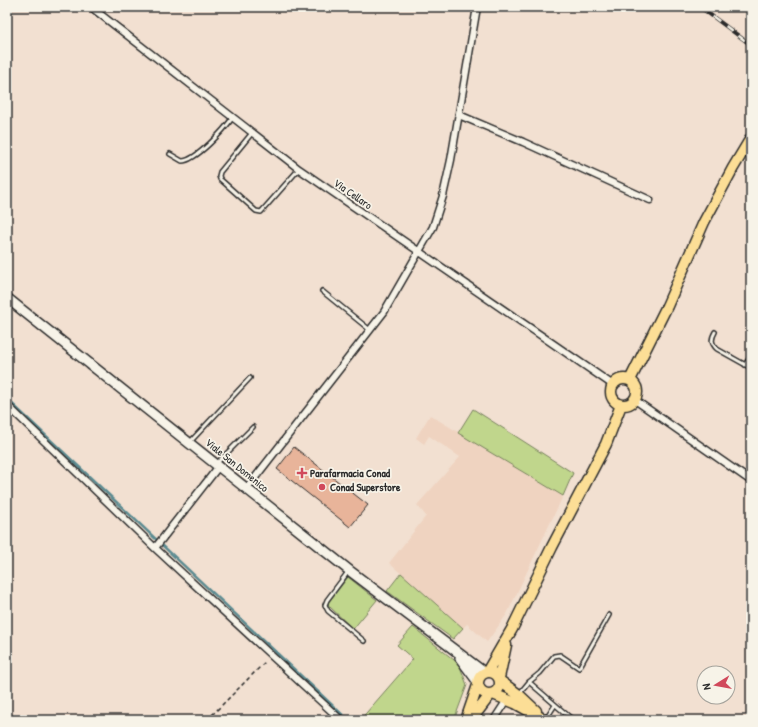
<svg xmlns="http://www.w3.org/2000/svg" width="758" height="727" font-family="'Patrick Hand',sans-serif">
<rect width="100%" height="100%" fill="#f2e0d1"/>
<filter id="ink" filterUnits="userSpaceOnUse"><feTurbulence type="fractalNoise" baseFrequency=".025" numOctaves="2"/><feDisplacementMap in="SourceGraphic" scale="8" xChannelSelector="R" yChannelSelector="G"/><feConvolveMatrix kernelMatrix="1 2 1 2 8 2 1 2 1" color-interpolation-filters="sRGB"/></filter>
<g filter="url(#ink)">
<path fill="#efd3c0" d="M430,415L563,496L507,614L487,642L467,624L463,628L389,563L426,516L417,505L460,457L429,436L424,444L416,438Z"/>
<path fill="#c0d68c" stroke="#76805c" d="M473,409L573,473L563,496L458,433Z
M401,573L463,628L453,639L387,591Z
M348,577L377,600L353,629L329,606L328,603Z
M413,627L459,664L467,685L454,720H360L413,659L397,645Z"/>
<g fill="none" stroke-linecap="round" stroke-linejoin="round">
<path stroke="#5a8a90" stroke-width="2.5" d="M7,399L348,720"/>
</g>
<path fill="#e8b49a" stroke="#2b2b2b" d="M294,447L368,505L350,527L277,469Z"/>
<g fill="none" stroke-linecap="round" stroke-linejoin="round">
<g stroke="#2b2b2b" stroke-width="6">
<path id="lane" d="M252,133L220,172L219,176L220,179L256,211L261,212L299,169
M170,154L182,161C196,161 225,129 233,117
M322,291L370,330
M715,332C711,339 711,343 717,349L751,368
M745,365L751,356
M191,441L250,378
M217,463L253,427
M348,572L327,600L325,605L328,611L364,641
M529,682L573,720
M520,693L529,682L540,673L554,656L560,655L579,668L609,615
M546,719L555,705"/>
</g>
<g stroke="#2b2b2b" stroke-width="9">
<path id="street" d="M91,7L299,169L613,385
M459,115L523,142L650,200
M635,400L751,481
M7,405L155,548L341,720
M247,488L384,312L433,227L443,196L451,160L477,7
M155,548L219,466
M494,720L507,700"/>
</g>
<g stroke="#2b2b2b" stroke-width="12">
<path id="secondary" d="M7,298L350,571L485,673
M460,658L478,682"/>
</g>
<g stroke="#2b2b2b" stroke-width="13">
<path id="primary" d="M611 392a13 13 0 1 1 26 0a13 13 0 1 1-26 0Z
M630,380L667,306L704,222L733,168L751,138
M478 683a11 11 0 1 1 22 0a11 11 0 1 1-22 0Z
M487,672L512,629L552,547L606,444L621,405
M499,678L506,645
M500,681L519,695L536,711
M493,694L515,703L545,720
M466,720L478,685
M471,720L490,695"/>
</g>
<path stroke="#2b2b2b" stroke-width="1.5" stroke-dasharray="4 3" stroke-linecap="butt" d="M207,720L266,661"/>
<use href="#lane" stroke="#f7f3e8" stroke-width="3"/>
<use href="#street" stroke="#f7f3e8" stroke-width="6"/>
<use href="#secondary" stroke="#f7f3e8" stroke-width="9"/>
<use href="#primary" stroke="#fcde96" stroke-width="10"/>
<g stroke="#2b2b2b" stroke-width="4">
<path id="rail" d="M700,7L751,45"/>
</g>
<use href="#rail" stroke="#f7f3e8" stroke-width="2.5" stroke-dasharray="8" stroke-linecap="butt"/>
</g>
</g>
<g fill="#d1495b" stroke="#f7f3e8" stroke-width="1.5">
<path d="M300 467h4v4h4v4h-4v4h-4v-4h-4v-4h4z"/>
<circle cx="322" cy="487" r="4"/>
</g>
<g text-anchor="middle" stroke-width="3.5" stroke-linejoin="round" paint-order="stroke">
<g font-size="11" fill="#2b2b2b" stroke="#f7f3e8">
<text transform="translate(353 194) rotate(35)" y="4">Via Cellaro</text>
<text transform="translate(237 465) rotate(39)" y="4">Viale San Domenico</text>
</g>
<g font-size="11" font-weight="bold" fill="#2b2b2b" stroke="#f7f3e8" text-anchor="start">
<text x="310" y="477">Parafarmacia Conad</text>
<text x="330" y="491">Conad Superstore</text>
</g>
</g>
<rect width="758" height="727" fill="none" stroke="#f7f3e8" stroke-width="24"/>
<rect x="12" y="12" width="734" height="703" fill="none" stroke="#2b2b2b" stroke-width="1.5" filter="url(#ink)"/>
<g transform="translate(716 685) rotate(259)"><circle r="19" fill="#f7f3e8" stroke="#a5a39c"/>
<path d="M0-3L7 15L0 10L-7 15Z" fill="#d1495b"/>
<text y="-6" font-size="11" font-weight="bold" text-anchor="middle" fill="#2b2b2b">N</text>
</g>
</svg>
